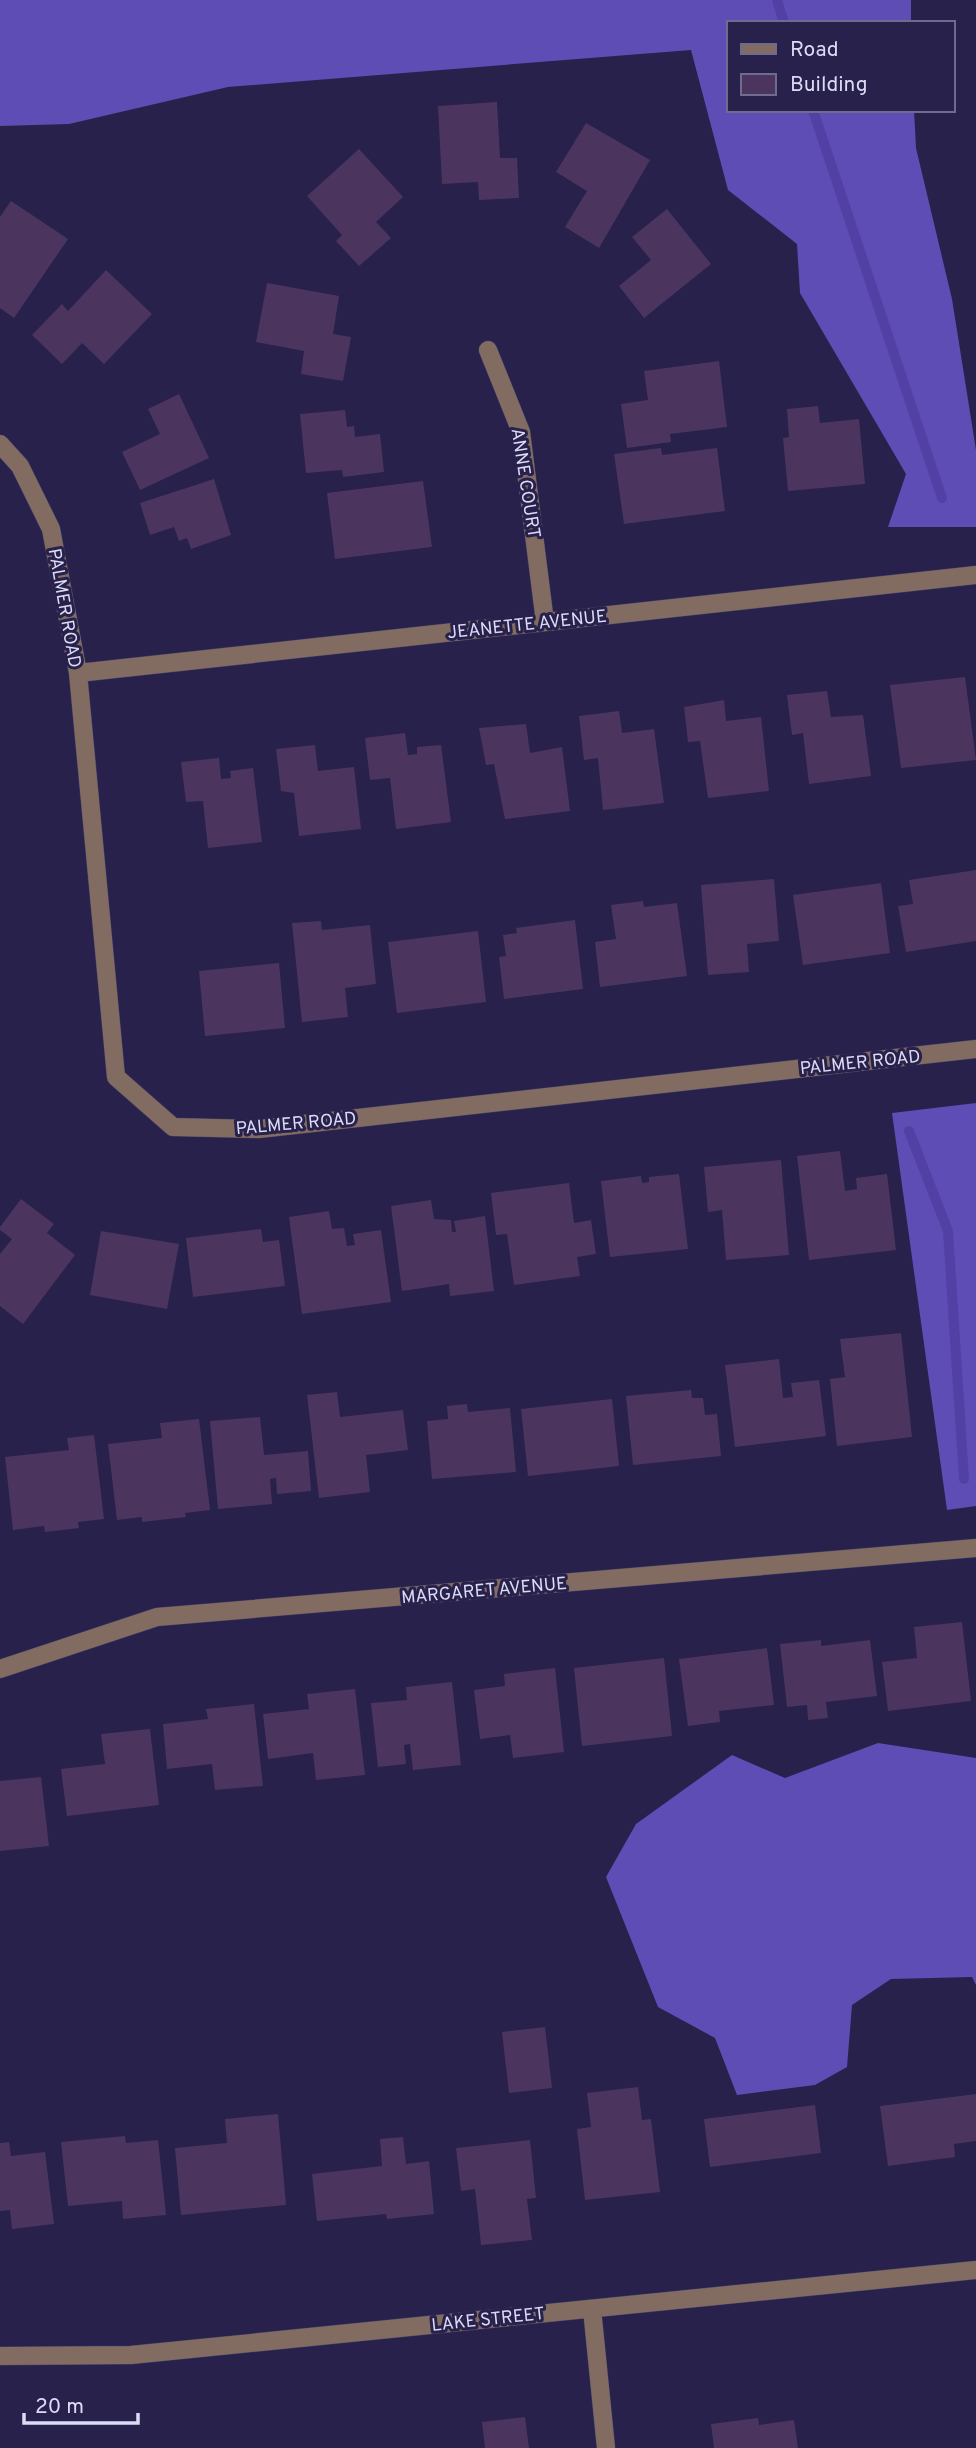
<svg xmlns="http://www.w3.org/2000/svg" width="976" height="2448" font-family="Overpass,sans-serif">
<rect width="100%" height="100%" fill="#27214b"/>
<path fill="#5e4db4" d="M0,0H911V23H729V110H914L916,148L952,299L976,450V527H888L906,474L800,293L797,244L728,190L691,50L228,87L69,124L0,126Z
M976,1103V1506L947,1510L892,1113Z
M878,1743L976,1758V1985L972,1977L891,1979L852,2005L847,2067L815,2085L737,2095L715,2038L658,2007L606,1877L636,1824L732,1755L785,1778Z"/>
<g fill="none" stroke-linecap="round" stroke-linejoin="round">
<path stroke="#5340a5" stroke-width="10" d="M777,0L784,23
M813,110L942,498
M909,1131L948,1231L964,1479"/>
</g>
<path fill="#4b355f" d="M497,102L500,158H517L519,198L479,200L478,182L442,184L438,106Z
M586,123L650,160L599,248L565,227L587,191L556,172Z
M359,149L403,197L376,222L391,238L359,266L336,241L342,235L307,196Z
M11,201L68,239L14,318L0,308V217Z
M667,209L711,264L644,318L619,286L651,260L632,237Z
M106,270L152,314L104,364L82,343L62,364L32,335L62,304L68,311Z
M267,283L339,296L333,334L351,337L343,381L301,374L304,351L256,342Z
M719,361L727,427L670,434L671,442L627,448L621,404L648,400L644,371Z
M179,394L209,458L140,490L122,452L160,434L148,409Z
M818,406L820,423L859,419L865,484L788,491L783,438L789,437L787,409Z
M345,410L347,427L354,426L355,437L380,434L384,472L343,477L342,470L306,473L300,414Z
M661,448L662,455L717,448L725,511L624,524L614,454Z
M214,479L231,535L191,549L187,538L179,541L174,527L150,535L140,503Z
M423,481L432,547L335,559L327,493Z
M965,677L976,760L901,768L890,685Z
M827,691L831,717L863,715L871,776L809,784L803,733L792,735L787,695Z
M724,700L726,721L761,717L769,791L708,798L700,741L688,742L684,707Z
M619,711L622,733L654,729L664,803L603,810L598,758L584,760L579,716Z
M526,724L530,753L562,747L570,811L505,819L494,764L486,765L479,728Z
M405,733L408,755L417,754V747L441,745L451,822L396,829L390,778L370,780L365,738Z
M315,745L318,771L354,767L361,829L299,836L294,793L281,791L276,749Z
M219,758L221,779L231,778L230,771L253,768L262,842L208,848L203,801L186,802L181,762Z
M976,870V941L906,952L898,906L913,904L909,880Z
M774,879L779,941L747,944L749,972L708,975L701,885Z
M881,883L890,953L803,965L793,895Z
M643,901L644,907L677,903L687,976L600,987L595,942L616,939L611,905Z
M575,920L583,989L504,999L499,957L506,956L503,935L517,933L516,928Z
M321,921L322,930L370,925L376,984L345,988L348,1017L302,1022L292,923Z
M478,931L486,1002L397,1013L388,942Z
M279,963L285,1028L205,1036L199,971Z
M840,1151L845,1191L857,1189L856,1178L887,1174L896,1250L809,1260L797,1156Z
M781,1160L789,1255L726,1260L722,1210L708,1212L704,1167Z
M679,1174L688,1249L610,1257L601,1181L641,1176L642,1183L649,1182V1177Z
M569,1183L574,1223L591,1220L596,1254L577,1257L580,1276L514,1285L507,1234L496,1235L491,1193Z
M21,1199L54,1224L47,1233L75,1255L23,1324L0,1306V1254L12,1239L0,1230V1227Z
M431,1200L434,1219L451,1220L452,1232H456L454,1221L485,1216L494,1291L450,1296L449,1284L402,1291L391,1206Z
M329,1211L332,1229L344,1228L347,1246L355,1245L353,1234L381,1230L391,1302L302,1314L289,1217Z
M261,1229L263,1242L279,1240L285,1286L193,1297L186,1238Z
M101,1231L179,1244L167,1309L90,1295Z
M901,1333L912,1437L837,1446L830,1379L845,1377L840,1339Z
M779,1359L783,1398L793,1397L791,1383L819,1380L826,1436L735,1447L725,1365Z
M691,1390L692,1398H703L705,1415L717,1414L721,1456L633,1465L626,1396Z
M337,1392L340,1417L403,1410L408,1450L366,1455L370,1492L319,1498L307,1395Z
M612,1399L619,1466L528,1476L521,1409Z
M467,1404L468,1412L510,1408L516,1472L432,1479L427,1421L448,1419L447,1406Z
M260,1417L264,1455L308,1451L311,1491L277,1494L276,1478L270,1479L272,1504L218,1509L210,1421Z
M199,1419L210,1510L185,1513L186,1517L142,1522V1517L117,1520L108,1444L162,1438L160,1423Z
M94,1435L104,1519L78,1522L79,1528L45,1532L44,1526L13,1530L5,1457L69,1450L67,1438Z
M962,1622L971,1701L888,1711L882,1662L917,1658L914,1627Z
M821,1640V1646L870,1640L877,1696L826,1702L828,1718L808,1720L807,1705L787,1707L780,1644Z
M767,1648L774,1705L719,1711L720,1722L688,1726L679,1659Z
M664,1658L672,1736L582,1746L574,1668Z
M555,1668L564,1752L513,1758L510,1735L480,1739L474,1690L505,1686L504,1674Z
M452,1682L461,1765L413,1770L410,1744L404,1745L406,1764L378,1767L371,1703L407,1700L406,1687Z
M355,1689L365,1775L316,1780L313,1753L268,1759L263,1714L309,1709L307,1694Z
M254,1704L263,1786L215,1790L212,1764L167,1769L163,1724L208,1719L206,1709Z
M150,1729L159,1805L67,1816L61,1769L105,1764L101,1734Z
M41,1777L49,1846L0,1851V1781Z
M545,2027L552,2088L509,2093L502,2032Z
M638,2087L642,2120L651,2119L660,2192L585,2200L577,2129L591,2127L587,2093Z
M976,2094V2141L954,2144L955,2157L888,2166L880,2106Z
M815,2105L821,2153L710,2167L704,2119Z
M278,2114L286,2205L181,2215L175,2148L227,2143L225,2119Z
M125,2136L126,2143L158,2140L166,2215L123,2219L122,2201L68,2206L61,2142Z
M403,2137L406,2164L429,2161L434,2214L387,2219L386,2214L317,2221L312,2174L382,2166L380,2139Z
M530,2140L536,2198L527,2199L532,2240L481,2245L475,2189L461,2191L456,2148Z
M9,2142L11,2156L45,2152L54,2224L12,2229L10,2210L0,2211V2143Z
M525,2417L529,2448H485L482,2422Z
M758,2418L759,2425L794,2420L798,2448H714L711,2424Z"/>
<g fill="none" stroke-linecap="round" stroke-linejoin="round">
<g stroke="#443f66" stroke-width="19">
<path id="minor" d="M488,350L521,432L545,622
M0,444L20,466L51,529L78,673L116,1077L173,1127L259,1129L976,1049
M78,673L976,575
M0,1669L157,1617L976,1548
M592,2309L606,2448
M0,2356L131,2355L976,2270"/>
</g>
<use href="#minor" stroke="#826c61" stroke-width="18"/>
</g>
<g text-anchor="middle" stroke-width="6" stroke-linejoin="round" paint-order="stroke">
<g font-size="18" fill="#dcdbf6" stroke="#27214b">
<text transform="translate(526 483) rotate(81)" y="6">ANNE COURT</text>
<text transform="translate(65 608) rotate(80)" y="6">PALMER ROAD</text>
<text transform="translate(527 624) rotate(-6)" y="6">JEANETTE AVENUE</text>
<text transform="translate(860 1062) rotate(-6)" y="6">PALMER ROAD</text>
<text transform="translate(296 1123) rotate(-5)" y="6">PALMER ROAD</text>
<text transform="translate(484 1590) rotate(-5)" y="6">MARGARET AVENUE</text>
<text transform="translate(488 2319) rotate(-6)" y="6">LAKE STREET</text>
</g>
</g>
<rect x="727" y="21" width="228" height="91" fill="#27214b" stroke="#6f6b8f" stroke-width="2"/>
<rect x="741" y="44" width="35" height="10" fill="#826c61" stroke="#6f6b8f" stroke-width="2"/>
<text x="790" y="56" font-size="21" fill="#dcdbf6">Road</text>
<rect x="741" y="74" width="35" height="21" fill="#4b355f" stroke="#6f6b8f" stroke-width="2"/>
<text x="790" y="91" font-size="21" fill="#dcdbf6">Building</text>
<path d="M24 2413v10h114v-10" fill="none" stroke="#dcdbf6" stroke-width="3.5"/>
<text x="35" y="2413" font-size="21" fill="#dcdbf6" stroke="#27214b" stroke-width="5" paint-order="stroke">20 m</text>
</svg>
